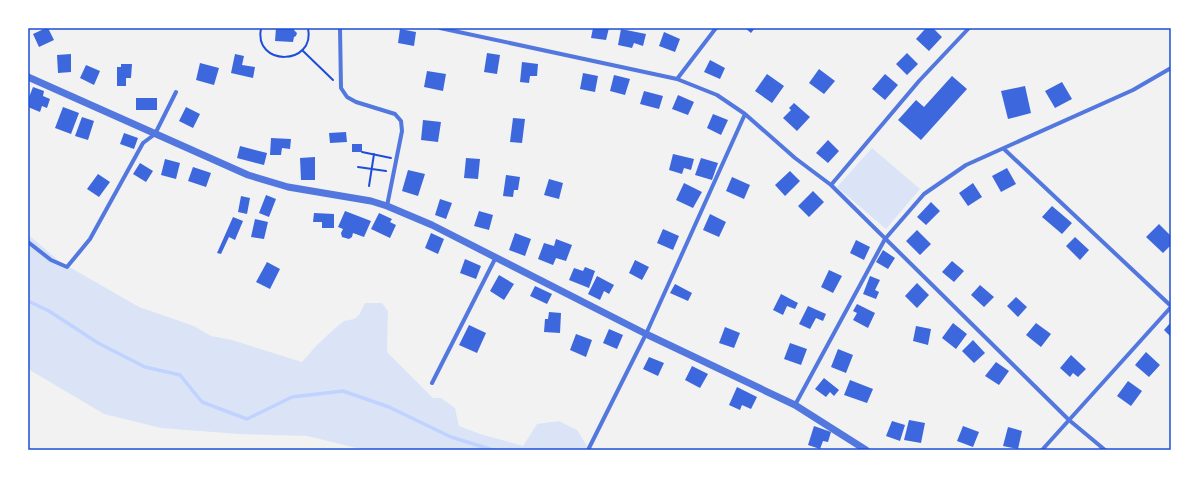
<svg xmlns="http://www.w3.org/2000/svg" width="1199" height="478" font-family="'Source Sans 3',sans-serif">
<rect width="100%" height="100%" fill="#f2f2f2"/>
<path fill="#dbe4f7" d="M872,148L920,189L886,229L837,187Z
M28,235L30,236L59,261L139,307L194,326L211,336L232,340L302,362L316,346L334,329L344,321L354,319L359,315L365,303H382L388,311L387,352L433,398H441L455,408L459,426L480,434L523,446L537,424L559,421L577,430L587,446L585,450H365L307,436L238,434L161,428L104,414L28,369Z"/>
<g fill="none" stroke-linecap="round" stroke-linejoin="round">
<path stroke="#bfd3fe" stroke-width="3.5" d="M28,301L49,311L98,343L145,367L180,375L202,402L247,419L292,397L343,391L389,407L451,437L493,450"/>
</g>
<path fill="#3d67dc" d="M46,28H48L54,40L39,47L33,34Z
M276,28H294V30L297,33L296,36L294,37L293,42L275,41Z
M593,28H609L606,40L591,38Z
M745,28H755L751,33Z
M926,28H933L942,37L929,51L916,39Z
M400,29L416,32L414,46L398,43Z
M621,29L646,34L643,46L634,43L632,48L618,45Z
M664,32L680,39L675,52L659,46Z
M487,53L500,55L497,74L484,72Z
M907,53L918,64L907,75L896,64Z
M71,54V72L58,73L57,55Z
M235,54L244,56L242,65L255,67L253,78L231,73Z
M710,60L725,68L720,79L704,72Z
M522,62L538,64L537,76H530L529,83L520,82Z
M200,63L219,68L214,85L196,80Z
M121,64H132L131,78H126V86H117V67H121Z
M86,65L100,71L94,85L80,78Z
M819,69L835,81L824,94L809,83Z
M427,71L446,74L443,91L424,87Z
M583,73L598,76L595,92L580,89Z
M767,74L784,86L772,103L755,91Z
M885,74L898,85L885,100L872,89Z
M614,75L630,79L625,95L610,91Z
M952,76L967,89L921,140L898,120L916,100L924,107Z
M1062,82L1072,99L1055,108L1045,91Z
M1025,86L1031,113L1008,119L1001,91Z
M33,87L44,91L43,96L50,99L47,108L42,106L40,112L28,107V100Z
M644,91L663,96L659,109L640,104Z
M678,95L694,102L688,115L672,109Z
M136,98H157V110H136Z
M794,103L810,117L797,131L783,118L791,110L789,108Z
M63,107L79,113L71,134L55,128Z
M186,107L200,114L193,128L179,121Z
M713,114L728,120L721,135L707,128Z
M82,117L94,121L88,140L75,136Z
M513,118L525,119L522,143L510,142Z
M423,120L441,122L438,142L421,140Z
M346,132L347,142L330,143L329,133Z
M124,133L138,138L134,149L120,144Z
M271,138L291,139L290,149L282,148L281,155H270Z
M828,140L839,151L828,163L816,153Z
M352,144H362V152H352Z
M240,146L267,153L264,165L237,158Z
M673,154L694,159L691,170L684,168L682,174L669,170Z
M315,157V180H301L300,158Z
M466,158L480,159L478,179L464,178Z
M701,158L718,163L712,180L695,175Z
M165,159L180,163L176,179L161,175Z
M140,163L153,171L146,182L133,174Z
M193,167L211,173L206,187L188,181Z
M1007,168L1016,184L1001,192L992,176Z
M408,170L425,174L418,196L402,191Z
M790,171L800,181L785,196L775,185Z
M98,174L110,182L99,197L87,189Z
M506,175L520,177L518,190H514L513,197L503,196Z
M732,177L750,185L744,199L726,191Z
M549,179L563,183L559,199L544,195Z
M684,183L702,192L693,208L676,200Z
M973,183L982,197L968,206L959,193Z
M813,191L824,202L809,217L798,206Z
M266,195L276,199L269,217L259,213Z
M241,196L250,198L247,214L238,212Z
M440,199L452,203L446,219L435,215Z
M931,202L940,211L926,225L917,217Z
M1052,206L1072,223L1062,234L1042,217Z
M345,211L371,221L364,237L353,233L352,237L349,239L342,237L341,233L343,229L338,227Z
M479,211L493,215L489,230L474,226Z
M314,213L334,214V228H322V222H313Z
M379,213L392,219L390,222L396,225L390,238L371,229Z
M710,214L726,222L719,237L703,230Z
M233,217L243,221L235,240L229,237L221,254L217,253Z
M255,219L268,222L264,239L251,237Z
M1159,224L1171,236V245L1163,253L1146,237Z
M663,229L679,236L673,250L657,243Z
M917,230L931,244L920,255L906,241Z
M431,233L444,239L438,254L425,248Z
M515,233L531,239L525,256L509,250Z
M1075,237L1089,250L1080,260L1066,246Z
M556,239L572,245L566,261L556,258L553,265L538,259L544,243L554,246Z
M856,240L870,247L864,260L850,253Z
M883,250L895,258L888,269L876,262Z
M465,259L481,266L476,279L460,273Z
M635,260L649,267L642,280L629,273Z
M952,261L964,271L954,282L942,272Z
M267,262L280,269L270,289L256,282Z
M585,267L595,271L589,288L569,280L574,268L583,271Z
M829,270L842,276L833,293L821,287Z
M499,275L514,284L504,300L490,291Z
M597,276L614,285L609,294L604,291L600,300L588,294Z
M870,276L880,280L875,290L879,292L876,299L863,294Z
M917,283L929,295L917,308L905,296Z
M675,284L692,293L688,301L670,293Z
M980,285L994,297L984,307L971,295Z
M535,286L552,294L547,304L530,296Z
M781,294L798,303L795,309L787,306L783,315L773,310Z
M1016,297L1027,307L1018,317L1007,306Z
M857,304L875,313L868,328L853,320L857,313L853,311Z
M808,306L826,314L823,321L816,318L810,329L799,324Z
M549,312L561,313L560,333L544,332L545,319H548Z
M1171,322V337L1164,330Z
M953,323L967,334L956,349L942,338Z
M1036,323L1051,334L1041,347L1026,335Z
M469,325L486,333L477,353L459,345Z
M916,326L931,329L928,345L913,341Z
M725,327L740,333L734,348L719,343Z
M609,329L623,335L617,349L603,343Z
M576,334L592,340L586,357L570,350Z
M973,340L985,353L974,363L962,351Z
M790,343L807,349L801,365L784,359Z
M838,349L853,355L846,373L831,367Z
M1146,352L1160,365L1149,377L1135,365Z
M1071,355L1086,369L1078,377L1073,373L1070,377L1060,368Z
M649,357L664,363L658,376L643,369Z
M996,362L1009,371L999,385L985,376Z
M692,366L708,374L700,388L685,380Z
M824,378L839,390L834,396L830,392L826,397L815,389Z
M850,380L873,389L867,403L844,395Z
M1128,381L1142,391L1131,406L1117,396Z
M737,387L757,397L751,409L742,405L740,410L729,405Z
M909,420L925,423L921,443L904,440Z
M892,421L905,425L900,441L886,436Z
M814,426L831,432L828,442L823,441L820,449L808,445Z
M963,426L979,432L973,447L957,441Z
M1008,427L1022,431L1018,449L1003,446Z"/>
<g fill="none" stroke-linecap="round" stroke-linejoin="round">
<path stroke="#1d4ed8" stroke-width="2" d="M261,28C253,67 316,66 308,28
M302,50L333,80
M362,152L391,158
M358,167L386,171
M369,186L374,154"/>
<path stroke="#5277de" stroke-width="4" d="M340,28L341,88L347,97L356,102L395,114L401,121L402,131L387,206
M440,28L677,79L717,95L745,114L795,158L831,185L1069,420L1105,450
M677,79L716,28
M1004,149L1171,306
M831,185L919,81L969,28
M28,242L51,260L67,267L90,239L143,143L155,134L176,92
M432,383L496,257
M795,405L885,239L924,194L966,165L1133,90L1171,68
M588,450L646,334L745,114
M1042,450L1171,307"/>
<path stroke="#5277de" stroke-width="7" d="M28,77L248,175L288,187L371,201L387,206L432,225L646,334L795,405L866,450"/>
</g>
<rect width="1199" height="478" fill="none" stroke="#ffffff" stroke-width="58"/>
<rect x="29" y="29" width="1141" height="420" fill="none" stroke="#1d4ed8" stroke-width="1.5"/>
</svg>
